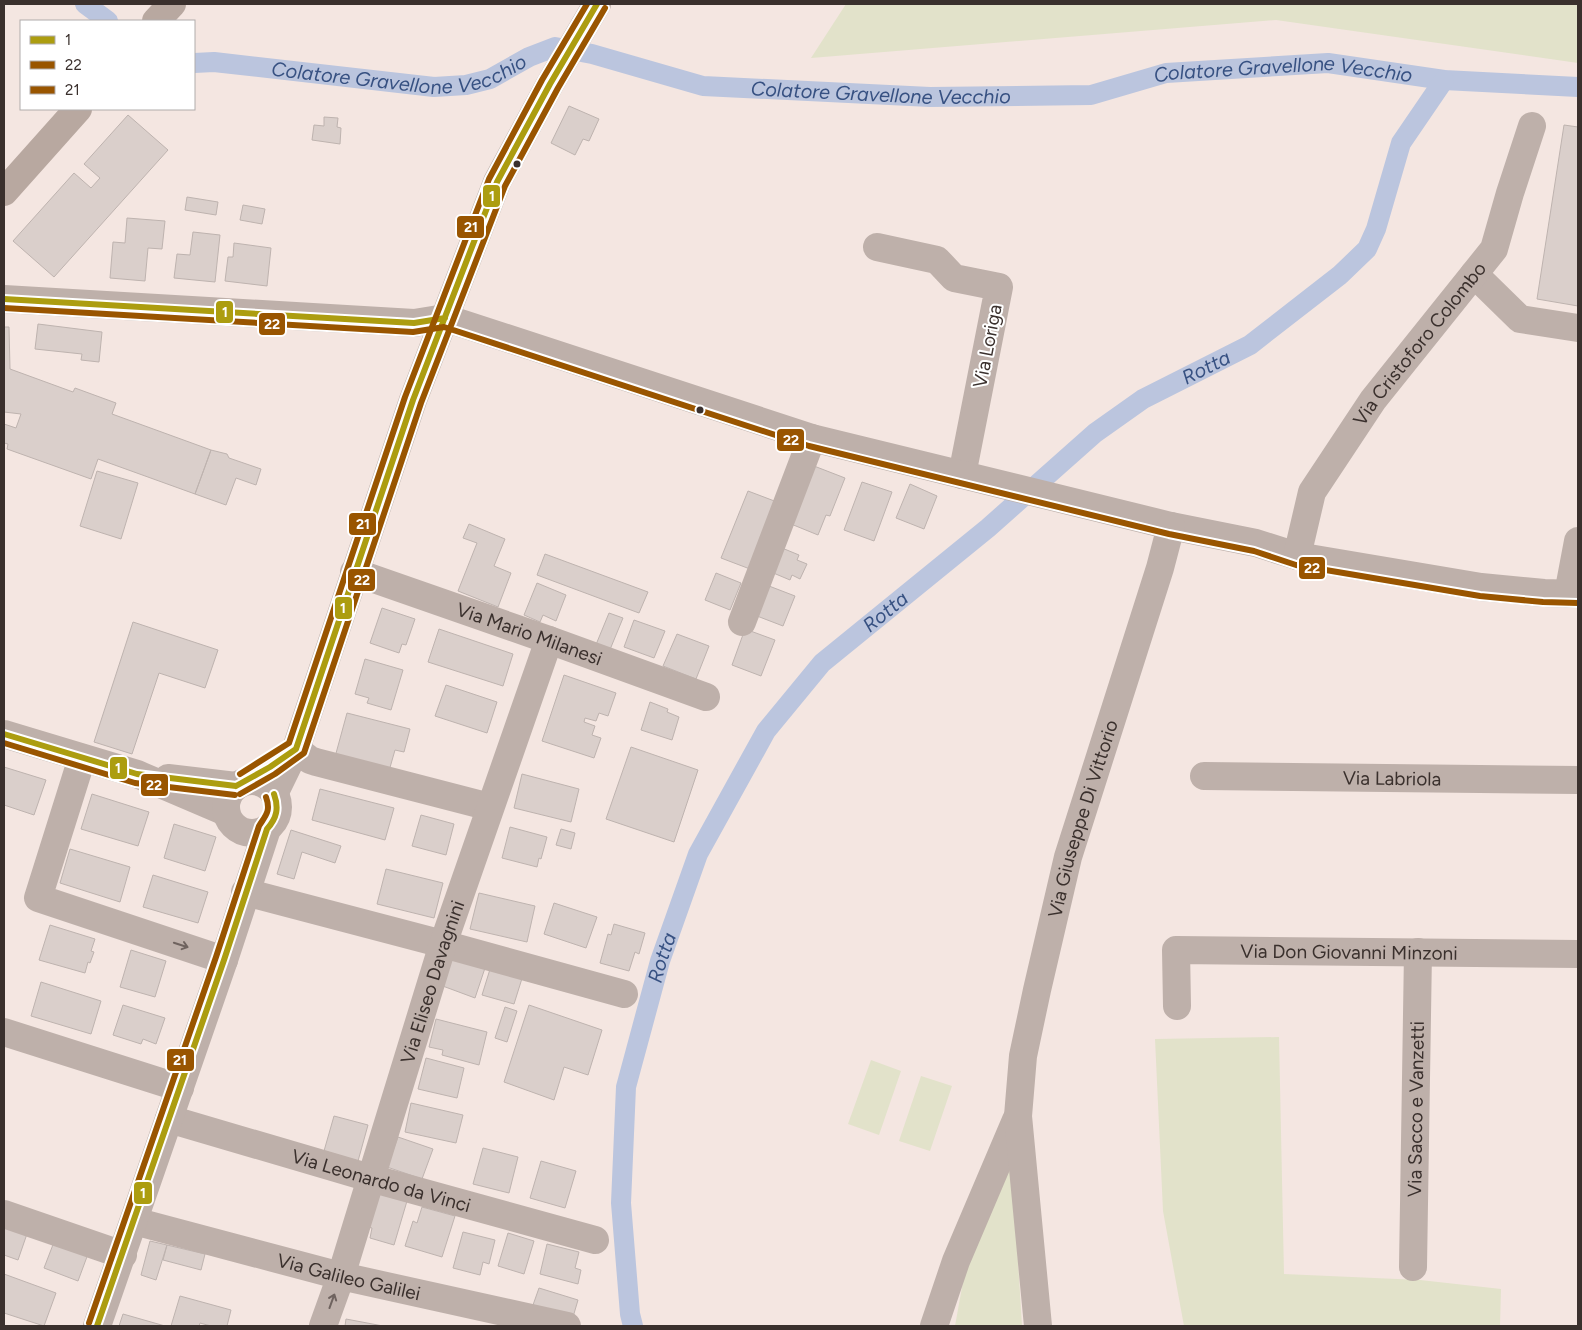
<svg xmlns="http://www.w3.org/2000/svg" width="1582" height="1330" font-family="Figtree,sans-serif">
<rect width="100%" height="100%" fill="#f4e6e1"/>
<path fill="#e2e2ca" d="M846,4H1578V63L1276,20L811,58Z
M1279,1037L1284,1274L1420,1280L1501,1289L1500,1326H1184L1163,1211L1155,1039Z
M871,1060L901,1071L879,1135L848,1124Z
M921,1076L952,1086L930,1151L899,1141Z
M1012,1162L1022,1326H955L966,1265Z"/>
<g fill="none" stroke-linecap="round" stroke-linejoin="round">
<g stroke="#bbc5de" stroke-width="20">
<path d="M85,4L108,21"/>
<path id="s1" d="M194,63L214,62L434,87L466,85L490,79L529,57L555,47L592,54L703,86L930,97L1091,95L1166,73L1328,63L1444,80L1578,87"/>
<path id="s2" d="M633,1326L630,1314L621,1203L626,1087L660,961L698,854L766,731L822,663L988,528L1095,433L1143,399L1250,345L1340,275L1367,249L1376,229L1401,143L1444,80"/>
</g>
</g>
<path fill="#dacfcb" stroke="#beb3af" d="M569,106L599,119L589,141L583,139L575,155L551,143Z
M128,115L168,150L54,277L13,241L74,173L91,188L100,178L84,164Z
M324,117L338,118L337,127L341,128L340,144L312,140L314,125L324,126Z
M1564,125L1578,127V306L1537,299Z
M187,197L218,202L216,215L185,210Z
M243,205L265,209L262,224L240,220Z
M127,218L165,221L162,249L148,248L145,281L110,278L113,242L125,243Z
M193,232L220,235L215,282L174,278L177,254L190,255Z
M234,243L271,248L267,286L225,281L228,257H233Z
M38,324L102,332L99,362L81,360L82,354L35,349Z
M4,327H9L10,369L73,392L75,388L116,403L112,414L211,450L195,494L98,459L91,479L7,449L8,444L4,443V424L16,428L21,414L4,412Z
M211,450L227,454L229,458L261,469L256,485L236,478L226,505L195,494Z
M814,466L845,478L830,516L826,515L818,535L791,524Z
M97,471L138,483L121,539L80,526Z
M862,482L892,492L874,541L844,530Z
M910,484L937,496L924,529L896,518Z
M748,491L777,502L750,569L721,558Z
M469,524L505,539L494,566L511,573L498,607L458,591L477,543L463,538Z
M782,548L799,555L797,560L807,564L800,579L792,575L790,580L771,572Z
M545,554L648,592L639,613L537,575Z
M716,573L741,583L730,610L705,600Z
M537,583L566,595L556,621L543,615L540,622L524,615Z
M769,586L795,596L783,626L757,616Z
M382,608L415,619L406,645L402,644L399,653L370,643Z
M609,613L623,618L609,652L595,647Z
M634,620L665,631L654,658L624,647Z
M133,622L218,650L205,688L159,673L132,754L94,742Z
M439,629L513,654L503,686L428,662Z
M745,629L775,640L761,676L732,665Z
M677,634L709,646L696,679L663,666Z
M365,659L403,670L391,710L367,703L369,698L355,694Z
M564,675L616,693L608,716L599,713L596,721L585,718L584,722L595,726L592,735L601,738L594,758L542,741Z
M446,685L497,702L487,733L435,716Z
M650,702L668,709L667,712L679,717L672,740L641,730Z
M347,713L410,729L404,752L395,750L389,771L335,757Z
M631,747L698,770L674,842L606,819Z
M4,767L46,780L34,815L4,805Z
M522,774L579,789L571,822L514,808Z
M320,789L394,808L385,840L312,820Z
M92,794L149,812L138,846L81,829Z
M421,815L454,824L446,855L412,846Z
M174,824L216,837L205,871L164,858Z
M510,827L547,837L541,859L539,858L537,867L502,858Z
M561,829L575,833L571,849L556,845Z
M291,830L341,846L335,863L302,852L294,879L277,874Z
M70,849L130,867L120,902L60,883Z
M386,869L443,883L434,918L377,904Z
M153,875L208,892L198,923L143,907Z
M479,893L535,906L527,942L470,929Z
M554,903L597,917L586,948L544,934Z
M614,924L645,933L639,954L635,952L629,971L600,963L608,934L611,935Z
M50,925L95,939L91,951L94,952L90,963L88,962L85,973L39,960Z
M131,950L166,961L155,997L120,987Z
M451,955L486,965L475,998L440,985Z
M491,966L524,972L514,1004L482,995Z
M41,982L101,1001L91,1034L31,1016Z
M123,1005L165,1018L156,1044L143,1039L141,1044L113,1035Z
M529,1005L602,1030L588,1075L564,1067L554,1100L504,1082Z
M505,1007L517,1011L507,1042L495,1038Z
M436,1019L487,1032L479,1065L442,1055L443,1050L429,1047Z
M426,1058L464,1068L457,1098L418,1089Z
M411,1103L463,1115L456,1143L405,1132Z
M334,1116L368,1125L358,1161L324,1151Z
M398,1137L433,1149L422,1179L387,1167Z
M483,1148L518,1157L509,1193L473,1184Z
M541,1161L576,1171L565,1208L530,1198Z
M379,1193L407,1201L394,1245L370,1238L372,1228L368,1227Z
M422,1207L455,1216L442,1257L405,1246L413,1221L417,1223Z
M4,1223L28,1231L18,1260L4,1255Z
M463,1232L495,1240L489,1264L483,1262L480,1275L453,1268Z
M508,1233L534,1241L524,1274L498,1266Z
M150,1241L167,1245L156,1280L141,1275Z
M54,1242L88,1254L78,1281L44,1268Z
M547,1244L579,1252L575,1268L581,1270L578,1284L540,1274Z
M167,1245L205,1254L201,1270L163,1260Z
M4,1274L56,1293L44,1326L4,1313Z
M539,1288L578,1300L573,1317L533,1305Z
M180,1296L231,1310L227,1326H211L200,1323L199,1326H171Z
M123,1314L165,1326H119Z
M346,1319L383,1326H345Z"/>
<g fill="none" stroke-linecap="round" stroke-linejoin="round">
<g stroke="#beb0aa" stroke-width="28">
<path d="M877,247L937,260L954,278L999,287L962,475"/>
<path d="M1474,274L1520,319L1578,328"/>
<path d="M4,299L414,323L445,318L812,438L1171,526L1256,543L1297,556L1481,587L1544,593L1578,594"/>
<path id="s3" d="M1297,556L1312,492L1373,400L1494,249L1510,193L1532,126"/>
<path id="s4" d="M354,572L549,640L706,697"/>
<path d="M1568,594L1578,541"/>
<path d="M742,622L812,438"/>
<path d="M4,734L137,774L226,812"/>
<path d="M296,749L310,760L316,762L490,807"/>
<path d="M82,758L38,898L224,960"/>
<path id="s5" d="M1204,776L1578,780"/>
<path d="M168,778L236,786"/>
<circle cx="252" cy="807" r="26"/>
<path d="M274,794L296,749L413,400L497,182L550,84L597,4"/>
<path d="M245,892L443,944L624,994"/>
<path id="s6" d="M1177,1006L1176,950L1578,954"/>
<path d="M4,1032L180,1088"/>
<path id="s7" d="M169,1119L370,1178L595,1240"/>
<path d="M4,1214L123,1255"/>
<path id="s8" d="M134,1221L341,1276L567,1326"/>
<path id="s9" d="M1413,1267L1418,952"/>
<path d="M97,1326L224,960L267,829"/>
<path id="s10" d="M323,1326L341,1276L443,944L549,640"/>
<path d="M934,1326L956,1261L1016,1120"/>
<path id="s11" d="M1038,1326L1018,1116L1023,1056L1037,990L1068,857L1160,568L1171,526"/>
</g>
<path stroke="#b8a8a0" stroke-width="28" d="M156,21L172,4
M4,192L78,109"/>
<g stroke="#fff" stroke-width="10">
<path id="bus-1" d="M4,299L414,323L445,318
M4,734L137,774L236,786
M236,786L270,767L296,749L413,400L497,182L550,84L597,4
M97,1326L224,960L267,829C277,818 279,808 274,794"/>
</g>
<g stroke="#fff" stroke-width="10">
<path id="bus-2" d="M4,308L413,332L444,327L809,446L1169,534L1254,551L1296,565L1480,596L1543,602L1578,603
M4,743L135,783L235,795
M240,794L275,774L304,753L421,403L505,186L558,88L605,8"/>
</g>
<g stroke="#fff" stroke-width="10">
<path id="bus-3" d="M240,774L289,743L405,397L489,179L542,80L587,4
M89,1323L216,957L259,826C266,815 271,811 266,797"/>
</g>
<use href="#bus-1" stroke="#ac9d10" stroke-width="6"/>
<use href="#bus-2" stroke="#950" stroke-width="6"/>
<use href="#bus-3" stroke="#950" stroke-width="6"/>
</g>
<defs><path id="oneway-shaft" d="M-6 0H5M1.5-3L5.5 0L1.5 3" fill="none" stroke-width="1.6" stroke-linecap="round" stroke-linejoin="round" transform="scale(1.25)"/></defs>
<g stroke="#6f635f">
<use href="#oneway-shaft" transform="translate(181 945) rotate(18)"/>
<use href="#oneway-shaft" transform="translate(332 1301) rotate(-70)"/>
</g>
<g fill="#3a302d" stroke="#fff" stroke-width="2">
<circle cx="517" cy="164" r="4.5"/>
<circle cx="700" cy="410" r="4.5"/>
</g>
<g text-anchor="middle" stroke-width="4" stroke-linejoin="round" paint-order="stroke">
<g font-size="19" fill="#3a302d" stroke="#fff">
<text dy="7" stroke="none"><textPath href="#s3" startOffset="249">Via Cristoforo Colombo</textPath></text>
<text transform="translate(987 346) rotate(-79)" y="7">Via Loriga</text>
<text dy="7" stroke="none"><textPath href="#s4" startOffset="186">Via Mario Milanesi</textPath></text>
<text dy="7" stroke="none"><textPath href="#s5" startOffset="188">Via Labriola</textPath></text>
<text dy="7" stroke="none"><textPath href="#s11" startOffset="516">Via Giuseppe Di Vittorio</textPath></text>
<text dy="7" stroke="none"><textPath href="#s6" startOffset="229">Via Don Giovanni Minzoni</textPath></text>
<text dy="7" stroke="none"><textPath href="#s10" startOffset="361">Via Eliseo Davagnini</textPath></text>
<text dy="7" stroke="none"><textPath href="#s9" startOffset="158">Via Sacco e Vanzetti</textPath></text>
<text dy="7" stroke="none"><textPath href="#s7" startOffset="221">Via Leonardo da Vinci</textPath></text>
<text dy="7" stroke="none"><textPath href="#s8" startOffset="222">Via Galileo Galilei</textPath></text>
</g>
<g font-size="20" font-style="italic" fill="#375182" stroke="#fff">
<text dy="7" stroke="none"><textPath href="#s1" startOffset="208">Colatore Gravellone Vecchio</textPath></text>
<text dy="7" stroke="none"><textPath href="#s1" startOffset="1108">Colatore Gravellone Vecchio</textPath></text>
<text dy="7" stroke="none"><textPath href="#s1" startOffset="702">Colatore Gravellone Vecchio</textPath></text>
<text dy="7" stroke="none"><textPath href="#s2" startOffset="1199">Rotta</textPath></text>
<text dy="7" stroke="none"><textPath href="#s2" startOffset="794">Rotta</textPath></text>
<text dy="7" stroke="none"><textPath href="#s2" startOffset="374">Rotta</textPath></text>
</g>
</g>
<g stroke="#fff" stroke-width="2">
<rect x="482" y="184" width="19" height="24" rx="5" fill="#ac9d10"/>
<rect x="456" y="215" width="29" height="24" rx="5" fill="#950"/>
<rect x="215" y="300" width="19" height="24" rx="5" fill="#ac9d10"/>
<rect x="258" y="312" width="28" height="24" rx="5" fill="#950"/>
<rect x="776" y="428" width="29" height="24" rx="5" fill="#950"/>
<rect x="348" y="512" width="29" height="24" rx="5" fill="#950"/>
<rect x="1298" y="556" width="28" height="24" rx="5" fill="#950"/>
<rect x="347" y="568" width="29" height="24" rx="5" fill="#950"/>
<rect x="334" y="596" width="19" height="24" rx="5" fill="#ac9d10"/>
<rect x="109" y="756" width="19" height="24" rx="5" fill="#ac9d10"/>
<rect x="140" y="773" width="29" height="24" rx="5" fill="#950"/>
<rect x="166" y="1048" width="29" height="24" rx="5" fill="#950"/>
<rect x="133" y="1181" width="20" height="24" rx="5" fill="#ac9d10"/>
</g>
<g font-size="14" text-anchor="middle" font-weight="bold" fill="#fff">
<text x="492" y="201">1</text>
<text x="471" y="232">21</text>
<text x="225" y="317">1</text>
<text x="272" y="329">22</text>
<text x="791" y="445">22</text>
<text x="363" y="529">21</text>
<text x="1312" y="573">22</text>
<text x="362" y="585">22</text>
<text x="343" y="613">1</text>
<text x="118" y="773">1</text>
<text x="154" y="790">22</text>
<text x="180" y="1065">21</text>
<text x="143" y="1198">1</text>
</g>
<rect width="1582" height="1330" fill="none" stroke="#3a302d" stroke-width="10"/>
<rect x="20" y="20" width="175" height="90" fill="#ffffff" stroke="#b0acab"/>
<rect x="30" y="36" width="25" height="8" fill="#ac9d10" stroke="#b0acab"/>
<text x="65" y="45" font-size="15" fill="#3a302d">1</text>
<rect x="30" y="61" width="25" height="8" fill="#995500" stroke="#b0acab"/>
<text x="65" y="70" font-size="15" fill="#3a302d">22</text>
<rect x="30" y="86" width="25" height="8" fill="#995500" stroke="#b0acab"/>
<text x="65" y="95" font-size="15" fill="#3a302d">21</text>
</svg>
